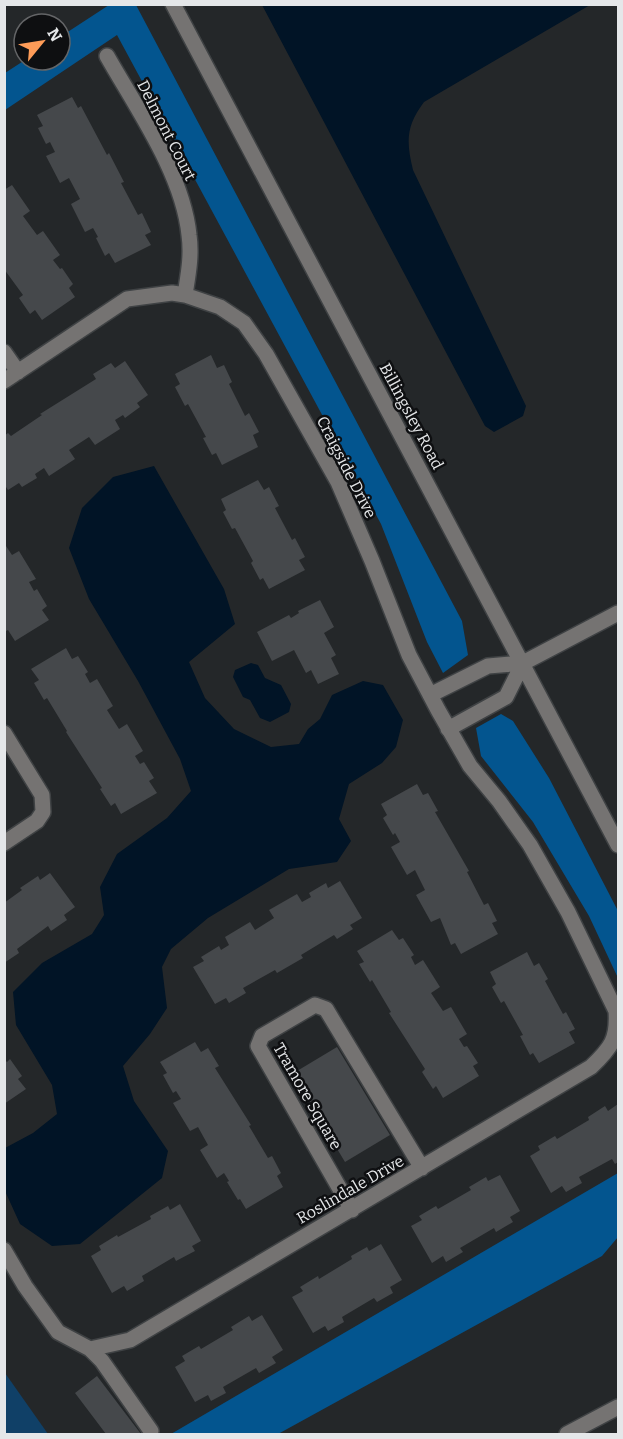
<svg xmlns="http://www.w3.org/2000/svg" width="623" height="1439" font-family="Bitter,serif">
<rect width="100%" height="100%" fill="#242729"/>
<path fill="#104067" d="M4,1373H5L48,1434H5Z"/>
<path fill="#03558f" d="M109,5H136L462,621L468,655L443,673L427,642L381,524L117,35L5,110V73L25,60H60V37Z
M501,714L513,721L549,778L618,911V978L589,916L533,822L481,756L476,728Z
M618,1173V1237L602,1256L278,1434H171Z"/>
<path fill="#011426" d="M262,5H590L424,102C406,126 406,141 413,170L526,406L523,416L494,432L485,426Z
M154,466L224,589L235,624L189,662L205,698L234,729L271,747L299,744L308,729L320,719L332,695L363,681L383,685L403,720L396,747L382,763L349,784L339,819L351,841L337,862L289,869L208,918L171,949L162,967L167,1008L150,1034L123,1066L134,1101L168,1151L162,1178L80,1244L52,1246L20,1224L5,1191V1148L33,1133L57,1114L52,1085L16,1025L13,992L42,963L92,934L104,915L100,887L117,854L167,818L191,791L180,759L138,681L89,599L69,548L82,508L113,477Z
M251,663L258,665L265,678L281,685L291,704L289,712L270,722L260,718L250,700L243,697L233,677L235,670Z"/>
<path fill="#45484b" d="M72,97L78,108L81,106L107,155L109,153L124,182L121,183L138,215L142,213L151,232L145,235L151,245L115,263L109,253L105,256L96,238L98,237L93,228L85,232L71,204L80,199L69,178L60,183L46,156L55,152L50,142L46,144L38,128L43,126L37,115Z
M12,185L30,211L23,216L37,235L43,231L60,255L53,260L60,269L62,268L73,284L69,288L75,297L42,320L35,310L30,314L19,298L23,295L4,269V190Z
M211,355L217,368L224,365L232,382L229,384L245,416L249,413L259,432L253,435L258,447L222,465L216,453L212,455L203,438L206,437L188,404L185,406L175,387L180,384L175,374Z
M125,361L148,395L137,403L140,407L125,418L123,415L115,420L120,429L95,445L89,437L69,450L75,459L49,476L44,468L35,474L37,478L22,487L19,483L8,490L4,484V436L8,433L11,436L42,415L40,414L96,379L93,374L111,363L115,368Z
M258,480L264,490L269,487L279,506L275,508L292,540L295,538L305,557L299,560L305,570L269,589L263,578L260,580L251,563L253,561L235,528L232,529L223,512L226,510L221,499Z
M4,543L12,555L19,551L36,579L29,582L34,591L37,589L47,606L42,610L49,620L15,641L8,630L4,632Z
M320,600L334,627L324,633L336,655L331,658L339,674L318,684L311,670L306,673L294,650L272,661L257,632L289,615L291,618L299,613L298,611Z
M66,648L72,659L78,656L88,672L85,674L90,683L97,679L113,706L107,710L119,729L127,724L143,751L135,756L140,764L144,762L154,778L149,781L157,793L121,814L115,803L111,806L100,789L102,788L66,732L67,731L47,698L44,700L34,683L39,680L31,669Z
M417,784L423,795L428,793L438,811L435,812L469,871L467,872L484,905L488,903L497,921L492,923L498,934L461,954L455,943L451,945L440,918L431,922L416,895L425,890L415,870L407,875L391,847L400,842L395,833L393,835L383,818L387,815L381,804Z
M50,873L75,907L64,915L67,920L51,931L48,926L17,949L19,953L4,963V903L22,890L20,888L38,876L40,880Z
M340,881L362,918L350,925L353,929L337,939L334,935L301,955L303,958L277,973L275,970L243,988L246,993L229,1003L226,998L215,1004L193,967L204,961L201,957L219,946L221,950L229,945L225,937L250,922L255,930L274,918L269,910L297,894L302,902L311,897L309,893L326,883L328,888Z
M392,930L399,940L403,938L414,955L411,957L415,965L423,960L440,987L431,993L443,1011L451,1007L467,1034L459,1039L464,1047L467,1046L478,1063L473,1066L479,1076L443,1098L436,1086L433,1089L422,1072L425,1069L389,1013L391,1012L372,980L370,982L359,964L364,962L357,951Z
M527,952L534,966L539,963L548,979L545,981L563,1014L566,1012L575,1029L569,1032L575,1043L539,1063L533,1053L530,1055L520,1036L523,1035L504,1001L501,1003L492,987L496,984L490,972Z
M195,1042L201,1052L208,1048L219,1066L215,1068L251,1125L249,1126L268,1158L272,1156L281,1173L277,1176L283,1187L246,1209L240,1199L238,1200L227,1182L229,1181L224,1173L217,1178L200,1150L208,1145L198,1127L190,1131L173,1103L181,1099L176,1091L173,1093L163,1075L167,1073L160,1062Z
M337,1047L390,1135L345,1162L292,1074Z
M4,1059L7,1062L10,1059L22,1076L18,1079L26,1089L4,1104Z
M618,1104V1162L615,1164L612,1159L579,1177L582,1183L566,1192L562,1186L551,1193L530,1156L540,1150L538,1146L555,1136L557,1139L589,1120L588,1117L605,1106L608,1111Z
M500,1175L520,1211L510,1217L513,1222L496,1232L494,1228L460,1248L463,1252L446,1262L443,1256L432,1263L411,1226L422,1220L419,1216L436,1206L438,1209L471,1190L469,1187L486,1177L488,1181Z
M180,1204L201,1241L192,1246L195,1251L176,1261L174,1257L142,1276L144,1281L127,1291L124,1286L112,1293L91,1256L101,1250L99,1246L117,1235L118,1237L151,1219L150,1216L168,1206L170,1210Z
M381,1244L402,1280L390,1287L393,1293L377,1302L374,1298L342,1317L344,1322L328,1331L325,1326L313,1333L292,1297L303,1291L300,1287L318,1276L319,1279L352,1259L351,1256L367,1247L369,1251Z
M262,1315L283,1350L272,1357L276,1363L259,1373L256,1368L223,1387L226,1393L211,1401L208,1395L195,1402L175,1367L185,1361L182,1356L199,1346L201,1349L233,1330L231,1327L249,1316L252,1321Z
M97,1376L141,1434H106L75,1393Z"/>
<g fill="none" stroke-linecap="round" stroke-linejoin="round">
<g stroke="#3f4244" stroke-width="18">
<path id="minor" d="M173,4L618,845
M107,56C137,109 183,174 189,235C192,256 188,275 185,295
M4,352L18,372
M4,381L127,299L172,293L185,295L220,307L244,323L266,354L338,482L372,561L409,655L438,710L470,766L499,801L530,845L568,912L616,1011C618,1039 611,1048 591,1067L130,1340L90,1349
M430,695L488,666L523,663L618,613
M448,729L506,697L523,663
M4,733L42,795L43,812L37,821L4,843
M352,1210L258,1046L262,1036L315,1005L326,1009L422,1168
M4,1250L25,1286L58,1332L90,1349L102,1361L151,1431
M567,1434L618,1407"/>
</g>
<use href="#minor" stroke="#757372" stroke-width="15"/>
</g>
<g text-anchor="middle" stroke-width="5" stroke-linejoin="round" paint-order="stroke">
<g font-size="16" fill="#e5e7e9" stroke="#0e0f11">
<text transform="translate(167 130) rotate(63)" y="6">Delmont Court</text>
<text transform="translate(412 416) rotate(62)" y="6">Billingsley Road</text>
<text transform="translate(347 467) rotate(63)" y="6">Craigside Drive</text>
<text transform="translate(308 1096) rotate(60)" y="6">Tramore Square</text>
<text transform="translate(350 1189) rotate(-30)" y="6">Roslindale Drive</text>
</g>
</g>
<rect width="623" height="1439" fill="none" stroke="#e5e7e9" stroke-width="12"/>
<g transform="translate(42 42) rotate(60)"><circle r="28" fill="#0e0f11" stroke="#646567" stroke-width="1.5"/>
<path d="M0-4.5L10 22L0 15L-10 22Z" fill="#fe9c58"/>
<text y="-9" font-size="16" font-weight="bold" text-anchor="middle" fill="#e5e7e9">N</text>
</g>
</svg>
